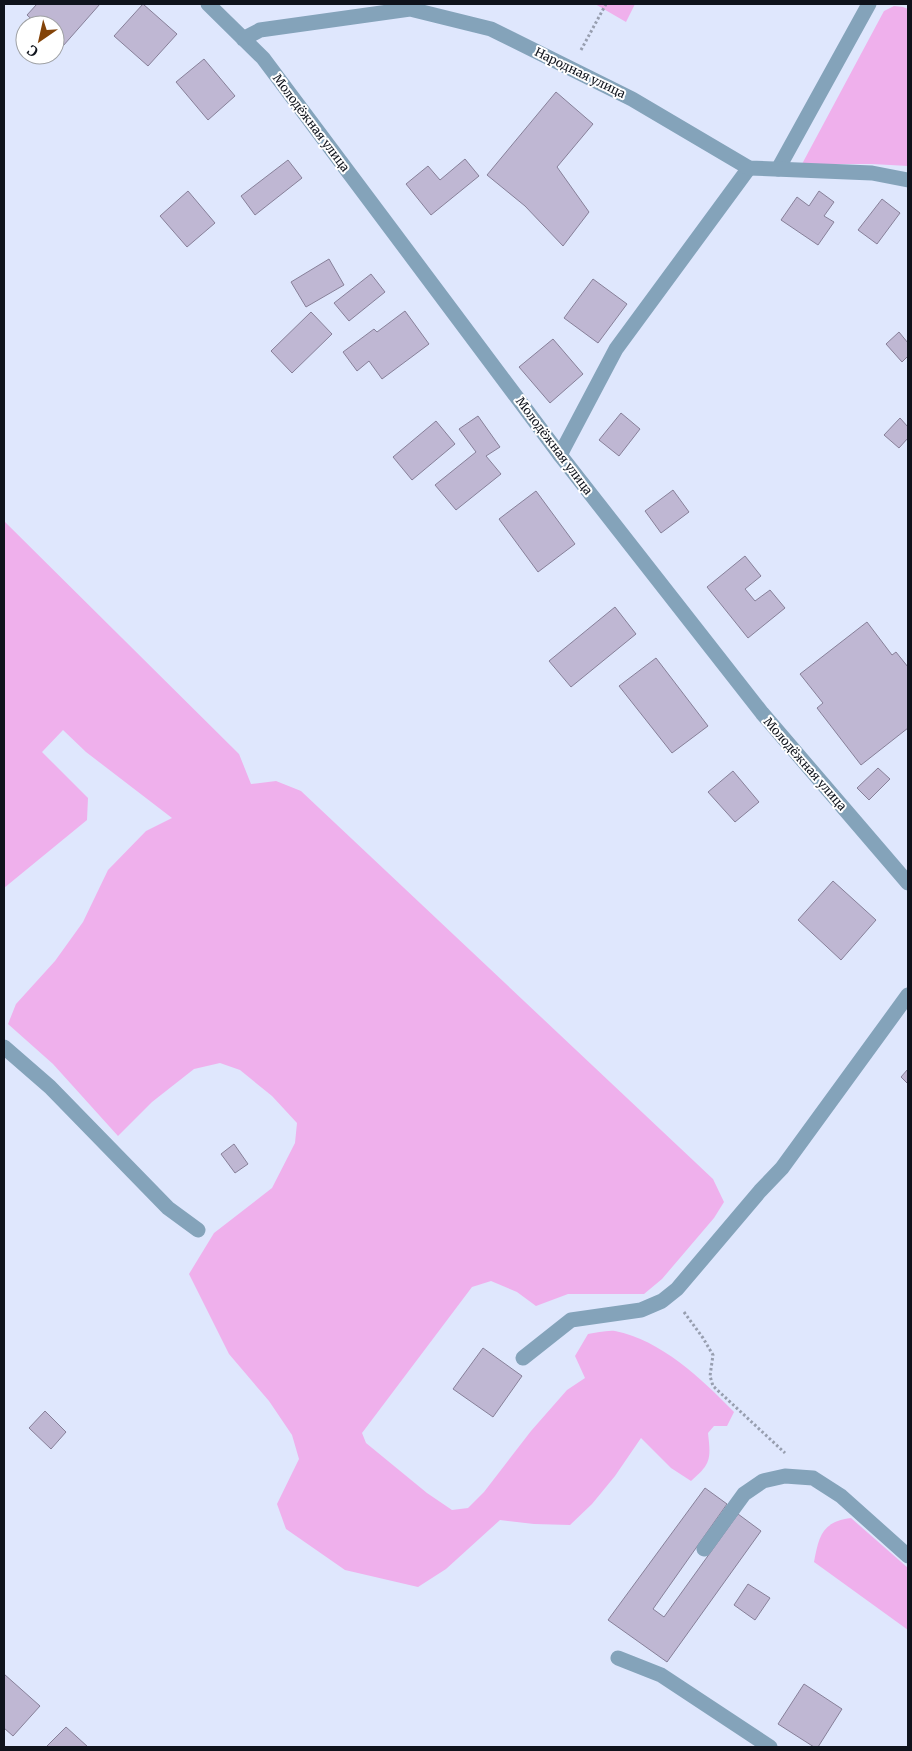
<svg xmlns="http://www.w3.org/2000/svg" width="912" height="1751" font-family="Merriweather,serif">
<rect width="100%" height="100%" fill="#dfe7fd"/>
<path fill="#efb0ec" d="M595,4H635L626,22Z
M894,6L903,7L908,9V166L872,164H802L884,11Z
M4,521L239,754L251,784L276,781L301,791L713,1179L724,1202L714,1218L662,1279L644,1294H568L536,1306L517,1292L491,1281L472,1287L362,1433L366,1443L427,1493L452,1510L468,1508L484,1492L531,1431L567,1390L585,1378L575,1356L588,1334C596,1333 607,1330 615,1331C661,1340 702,1379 734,1412L727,1426H714L708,1433C711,1459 711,1464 691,1481L671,1468L641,1438L615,1476L592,1504L570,1525L534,1524L500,1520L446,1569L418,1587L345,1570L286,1529L277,1504L299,1459L292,1435L269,1401L229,1354L189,1274L214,1233L272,1188L295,1143L297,1123L272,1096L240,1070L220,1063L194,1069L152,1102L118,1136L53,1064L8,1024L16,1004L55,961L83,922L108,870L146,831L172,818L86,752L63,730L42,752L88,798L87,820L4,888Z
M851,1518L908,1568V1630L814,1562C819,1537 821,1522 851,1518Z"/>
<path fill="#bfb7d3" stroke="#878099" d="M37,4H100L63,46L55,40V25H38L27,15Z
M143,4L177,34L148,66L114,36Z
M204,59L235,96L208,120L176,82Z
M556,92L593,124L557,167L589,212L563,246L525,206L487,175Z
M465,159L479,176L431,215L406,184L428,166L440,180Z
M288,160L302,178L255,215L241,196Z
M188,191L215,223L187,247L160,216Z
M819,191L834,202L824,216L834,222L818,245L781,220L797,197L809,206Z
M882,199L900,213L877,244L858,230Z
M329,259L344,285L306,307L291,282Z
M371,274L385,292L349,321L334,303Z
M593,279L627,304L598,343L564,318Z
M405,311L429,344L382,379L369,361L357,371L343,352L374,329L377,332Z
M311,312L332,334L292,373L271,351Z
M899,332L908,343V356L902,362L886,344Z
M553,339L583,374L550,403L519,367Z
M621,413L640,429L619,456L599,440Z
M478,416L500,447L486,456L501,474L456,510L435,485L476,452L459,429Z
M900,418L908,427V438L899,448L884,435Z
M436,421L455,444L412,480L393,457Z
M673,490L689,512L661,533L645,511Z
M536,491L575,544L538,572L499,519Z
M745,556L761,576L745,589L755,601L770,590L785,608L748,638L707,587Z
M615,607L636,634L571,687L549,661Z
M867,622L892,655L896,652L908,667V728L861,765L817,708L823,703L800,674Z
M656,658L708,726L672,753L619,686Z
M878,768L890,779L869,800L857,788Z
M733,771L759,802L735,822L708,792Z
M833,881L876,920L841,960L798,920Z
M908,1069V1084L901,1077Z
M234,1144L248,1164L235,1173L221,1154Z
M483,1348L522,1376L493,1417L453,1389Z
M45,1411L66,1432L51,1449L29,1428Z
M705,1488L727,1504L653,1609L664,1617L738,1514L761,1531L667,1662L608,1620Z
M748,1584L770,1598L755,1620L734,1605Z
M4,1674L40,1706L13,1736L4,1728Z
M804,1684L842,1709L818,1747H814L778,1724Z
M66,1727L88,1747H46Z"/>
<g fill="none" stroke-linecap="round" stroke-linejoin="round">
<path stroke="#979eaf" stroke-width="3" stroke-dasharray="2.5 2.5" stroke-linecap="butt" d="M581,50L606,4
M684,1312L703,1338L713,1355L710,1376L713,1386L785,1453"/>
<path stroke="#84a3ba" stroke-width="15" d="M778,169L869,4
M560,455L616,349L749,168
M4,1047L50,1087L168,1208L198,1230
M523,1358L571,1320L641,1310L662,1301L677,1289L760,1191L782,1168L908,995
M704,1549L744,1494L763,1481L785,1476L813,1478L841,1496L908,1556"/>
<path stroke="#84a3ba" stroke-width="15" d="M208,4L263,58L560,455L762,713L908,883
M243,39L260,30L410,9L491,29L632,99L749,168L872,173L908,180
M618,1658L661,1675L770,1747"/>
</g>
<g text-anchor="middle" stroke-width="4" stroke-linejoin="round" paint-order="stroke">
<g font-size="12" fill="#0f131c" stroke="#fff">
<text transform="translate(580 73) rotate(26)" y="4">Народная улица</text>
<text transform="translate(311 123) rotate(53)" y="4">Молодёжная улица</text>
<text transform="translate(554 446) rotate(53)" y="4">Молодёжная улица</text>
<text transform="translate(805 764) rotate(49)" y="4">Молодёжная улица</text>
</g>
</g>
<rect width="912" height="1751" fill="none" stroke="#0f131c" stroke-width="10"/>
<g transform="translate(40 40) rotate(214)"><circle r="24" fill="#ffffff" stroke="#9fa1a4"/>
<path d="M0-4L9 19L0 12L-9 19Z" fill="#834308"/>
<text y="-8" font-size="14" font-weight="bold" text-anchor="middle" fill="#0f131c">С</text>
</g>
</svg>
